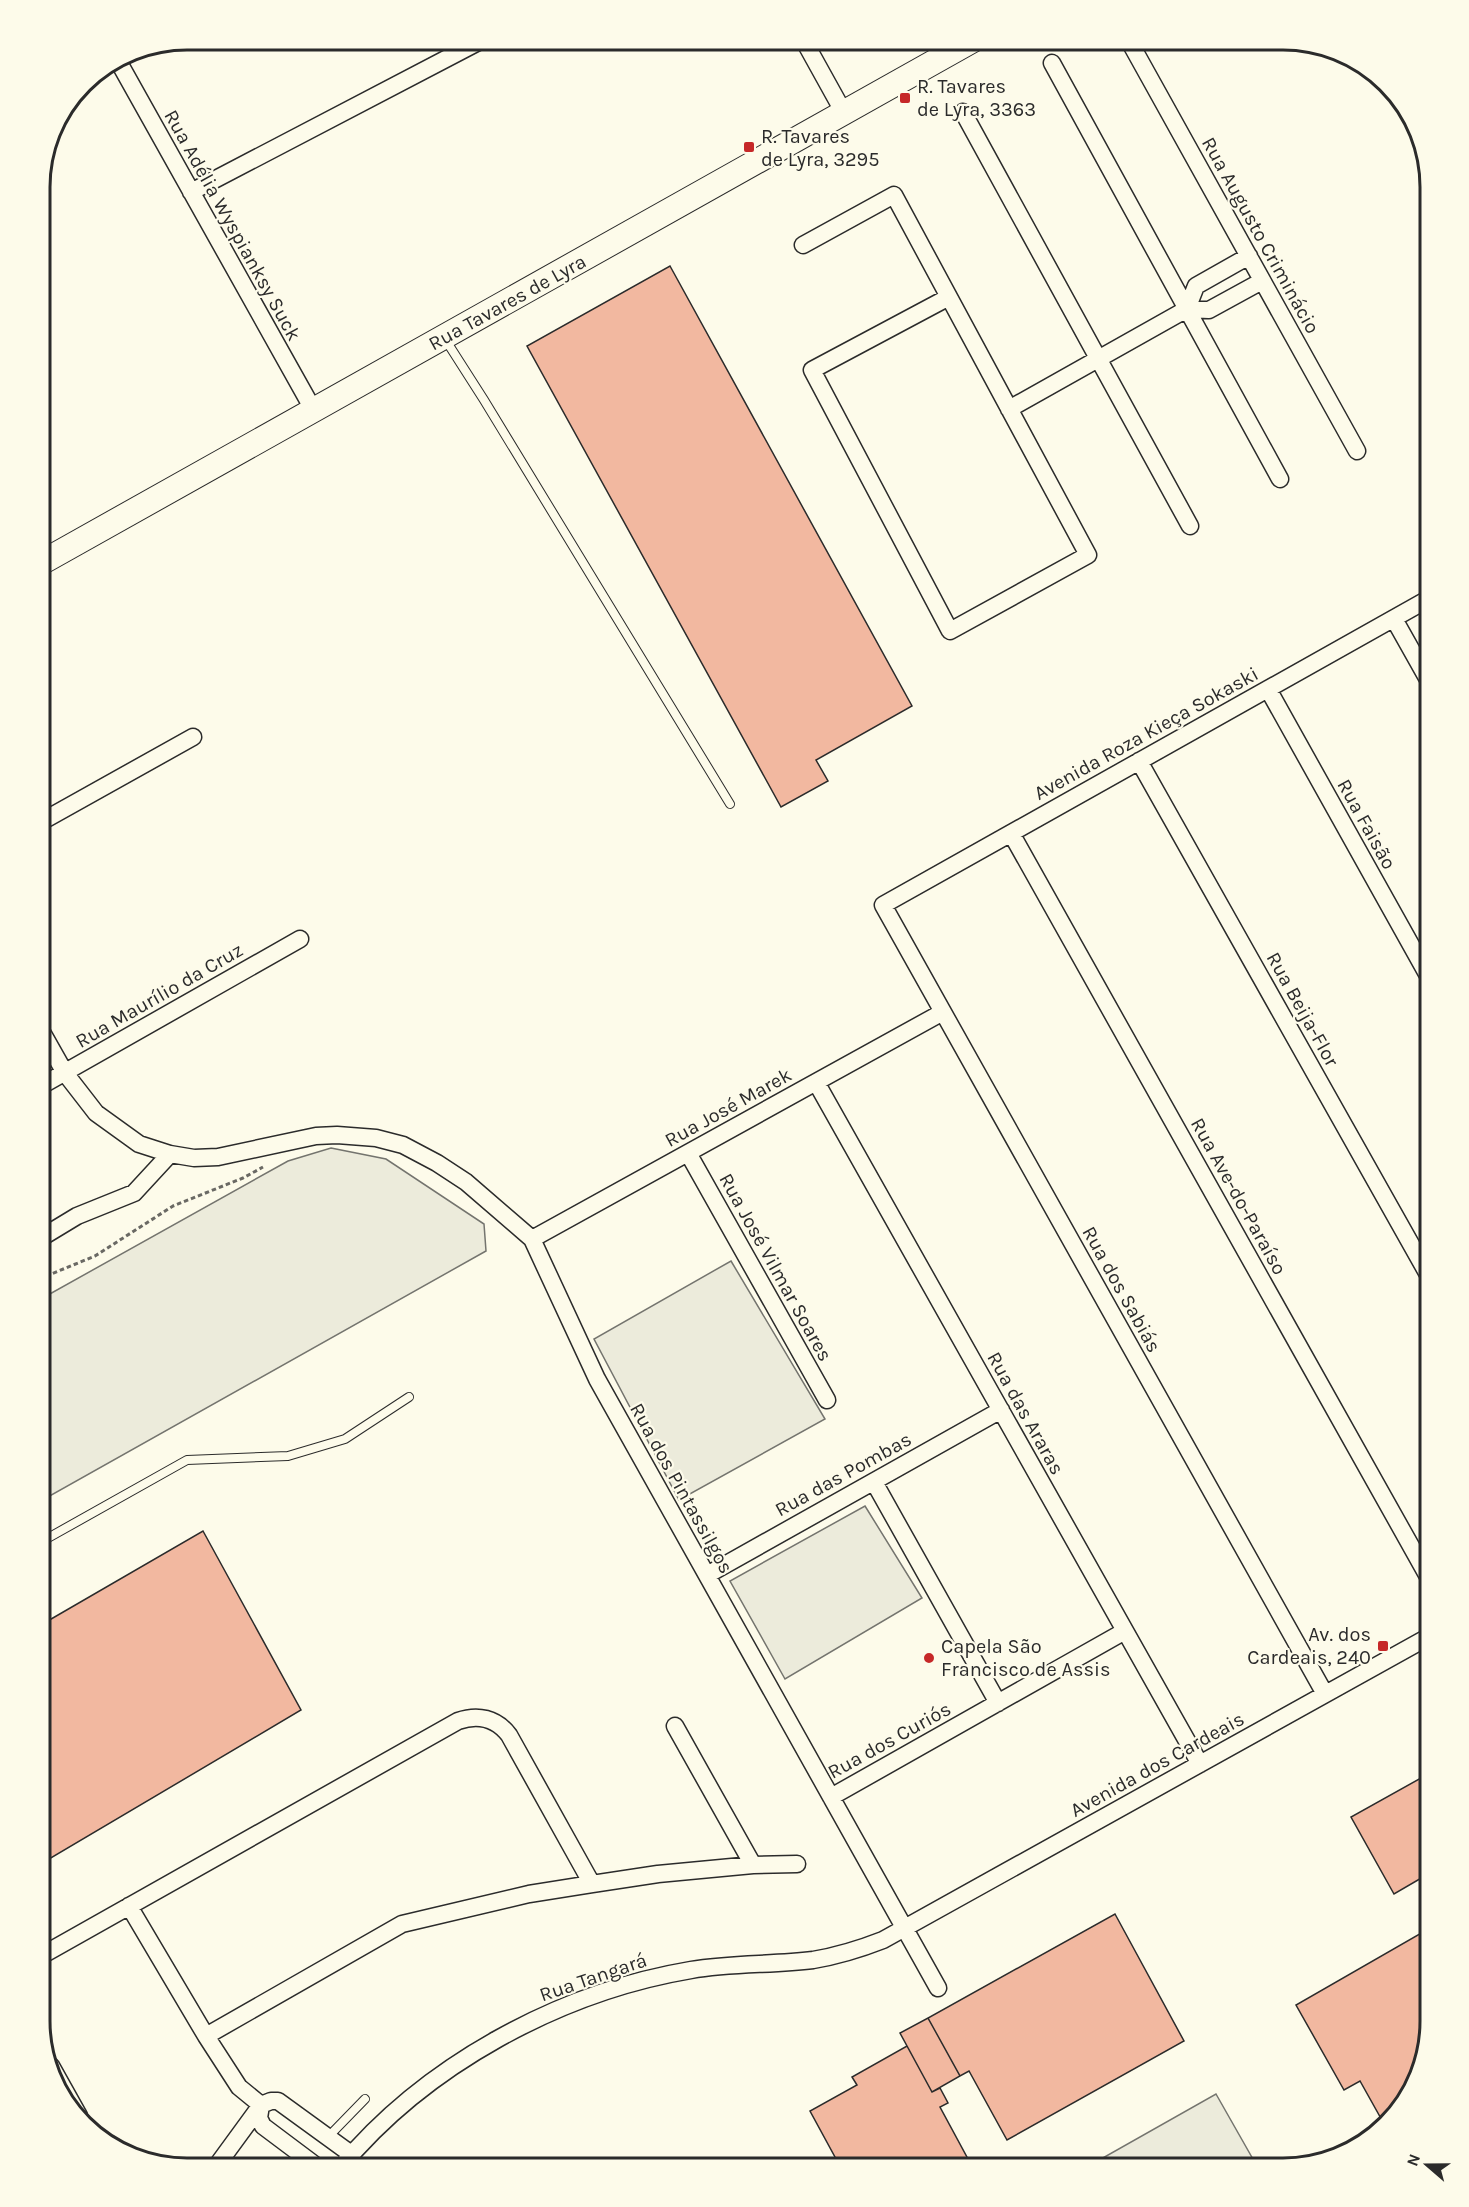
<svg xmlns="http://www.w3.org/2000/svg" width="1469" height="2207" font-family="Karla,sans-serif">
<rect width="100%" height="100%" fill="#fdfbea"/>
<path fill="#ecebdb" stroke="#74746e" stroke-width="1.5" d="M331,1148L386,1159L484,1224L486,1251L39,1502V1300L288,1161Z
M731,1261L825,1419L679,1500L594,1339Z
M865,1506L922,1598L785,1679L730,1581Z
M1216,2094L1258,2168H1085Z"/>
<path fill="#f2b8a0" stroke="#2b2b2b" stroke-width="1.5" d="M670,266L912,706L816,760L828,781L781,807L527,346Z
M203,1531L301,1710L39,1865V1626Z
M1430,1773V1873L1394,1894L1351,1817Z
M1115,1914L1184,2041L1007,2140L969,2071L960,2076L928,2018Z
M1430,1928V2021L1410,2095L1383,2122L1360,2081L1344,2090L1296,2005Z
M928,2018L960,2076L932,2092L900,2033Z
M907,2046L932,2092L940,2088L948,2103L940,2107L968,2159L952,2168H841L810,2111L857,2085L852,2077Z"/>
<g fill="none" stroke-linecap="round" stroke-linejoin="round">
<g stroke="#2b2b2b" stroke-width="10">
<path id="service" d="M445,339L484,400L730,804
M39,1543L187,1460L288,1456L345,1439L409,1397
M328,2137L365,2099"/>
</g>
<g stroke="#2b2b2b" stroke-width="19">
<path id="minor" d="M803,39L844,113
M1128,39L1357,451
M117,59L314,411
M1052,63L1280,479
M963,112L1190,526
M191,192L484,39
M803,245L894,195L1088,555L950,631L812,370L949,297
M1187,309L1196,286L1249,256
M1009,409L1187,309L1209,310L1262,281
M1394,619L1430,683
M1268,689L1430,979
M1139,761L1430,1278
M39,823L193,737
M1011,833L1430,1580
M39,1027L65,1073L96,1113L139,1144L170,1154L194,1158L218,1157L316,1136L337,1135L376,1138L403,1145L437,1163L466,1182L532,1239L597,1379L938,1988
M816,1082L1200,1764
M39,1087L300,939
M688,1153L827,1400
M39,1239L77,1216L134,1193L170,1154
M532,1239L943,1012
M874,1482L998,1703
M707,1575L1001,1410
M1325,1694L883,905L1430,598
M675,1726L753,1865
M831,1797L1125,1631
M129,1906L206,2036L239,2087L261,2105
M39,1957L458,1721C478,1714 496,1718 509,1735L592,1884
M206,2036L402,1924L529,1894L592,1884L658,1874L753,1865L797,1864
M51,2066L79,2116
M261,2105L259,2118L263,2126L319,2168
M215,2168L261,2105L271,2101H278L351,2154
M340,2168C425,2065 560,1992 691,1970C731,1963 772,1965 813,1960C837,1956 860,1949 883,1940L1430,1636"/>
</g>
<g stroke="#2b2b2b" stroke-width="26">
<path id="secondary" d="M39,564L975,39"/>
</g>
<path stroke="#6a6964" stroke-width="3" stroke-dasharray="4.5 3" stroke-linecap="butt" d="M39,1279L95,1256L173,1206L243,1178L263,1167"/>
<use href="#service" stroke="#fdfbea" stroke-width="8"/>
<use href="#minor" stroke="#fdfbea" stroke-width="16"/>
<use href="#secondary" stroke="#fdfbea" stroke-width="24"/>
</g>
<g fill="#c62828" stroke="#fdfbea" stroke-width="2">
<rect x="899" y="92" width="12" height="12" rx="3"/>
<rect x="743" y="141" width="12" height="12" rx="3"/>
<rect x="1377" y="1640" width="12" height="12" rx="3"/>
<circle cx="929" cy="1658" r="6"/>
</g>
<g text-anchor="middle" stroke-width="4.5" stroke-linejoin="round" paint-order="stroke">
<g font-size="20" fill="#2b2b2b" stroke="#fdfbea" text-anchor="start">
<text x="917" y="93">R. Tavares<tspan x="917" dy="23">de Lyra, 3363</tspan></text>
<text x="761" y="143">R. Tavares<tspan x="761" dy="23">de Lyra, 3295</tspan></text>
<text x="1371" y="1641" text-anchor="end">Av. dos<tspan x="1371" dy="23">Cardeais, 240</tspan></text>
<text x="941" y="1653">Capela São<tspan x="941" dy="23">Francisco de Assis</tspan></text>
</g>
<g font-size="20" fill="#2b2b2b" stroke="#fdfbea">
<text transform="translate(233 225) rotate(61)" y="7">Rua Adélia Wyspianksy Suck</text>
<text transform="translate(1261 235) rotate(61)" y="7">Rua Augusto Criminácio</text>
<text transform="translate(507 302) rotate(-29)" y="7">Rua Tavares de Lyra</text>
<text transform="translate(1146 733) rotate(-29)" y="7">Avenida Roza Kieça Sokaski</text>
<text transform="translate(1367 824) rotate(61)" y="7">Rua Faisão</text>
<text transform="translate(159 995) rotate(-30)" y="7">Rua Maurílio da Cruz</text>
<text transform="translate(1303 1009) rotate(61)" y="7">Rua Beija-Flor</text>
<text transform="translate(728 1107) rotate(-29)" y="7">Rua José Marek</text>
<text transform="translate(1239 1196) rotate(61)" y="7">Rua Ave-do-Paraíso</text>
<text transform="translate(776 1267) rotate(61)" y="7">Rua José Vilmar Soares</text>
<text transform="translate(1122 1289) rotate(61)" y="7">Rua dos Sabiás</text>
<text transform="translate(1026 1413) rotate(61)" y="7">Rua das Araras</text>
<text transform="translate(843 1474) rotate(-29)" y="7">Rua das Pombas</text>
<text transform="translate(682 1488) rotate(61)" y="7">Rua dos Pintassilgos</text>
<text transform="translate(889 1740) rotate(-29)" y="7">Rua dos Curiós</text>
<text transform="translate(1157 1764) rotate(-29)" y="7">Avenida dos Cardeais</text>
<text transform="translate(593 1977) rotate(-19)" y="7">Rua Tangará</text>
</g>
</g>
<path d="M0 0H1469V2207H0ZM187 50H1283A137 137 0 0 1 1420 187V2021A137 137 0 0 1 1283 2158H187A137 137 0 0 1 50 2021V187A137 137 0 0 1 187 50Z" fill="#fdfbea" fill-rule="evenodd"/>
<path fill="none" stroke="#2b2b2b" stroke-width="3" d="M187 50H1283A137 137 0 0 1 1420 187V2021A137 137 0 0 1 1283 2158H187A137 137 0 0 1 50 2021V187A137 137 0 0 1 187 50Z"/>
<g transform="translate(1427 2165) rotate(290)" stroke="#fdfbea" stroke-width="4.5" paint-order="stroke">
<path d="M0-4.5L10 22L0 15L-10 22Z" fill="#2b2b2b"/>
<text y="-9" font-size="16" font-weight="bold" text-anchor="middle" fill="#2b2b2b">N</text>
</g>
</svg>
